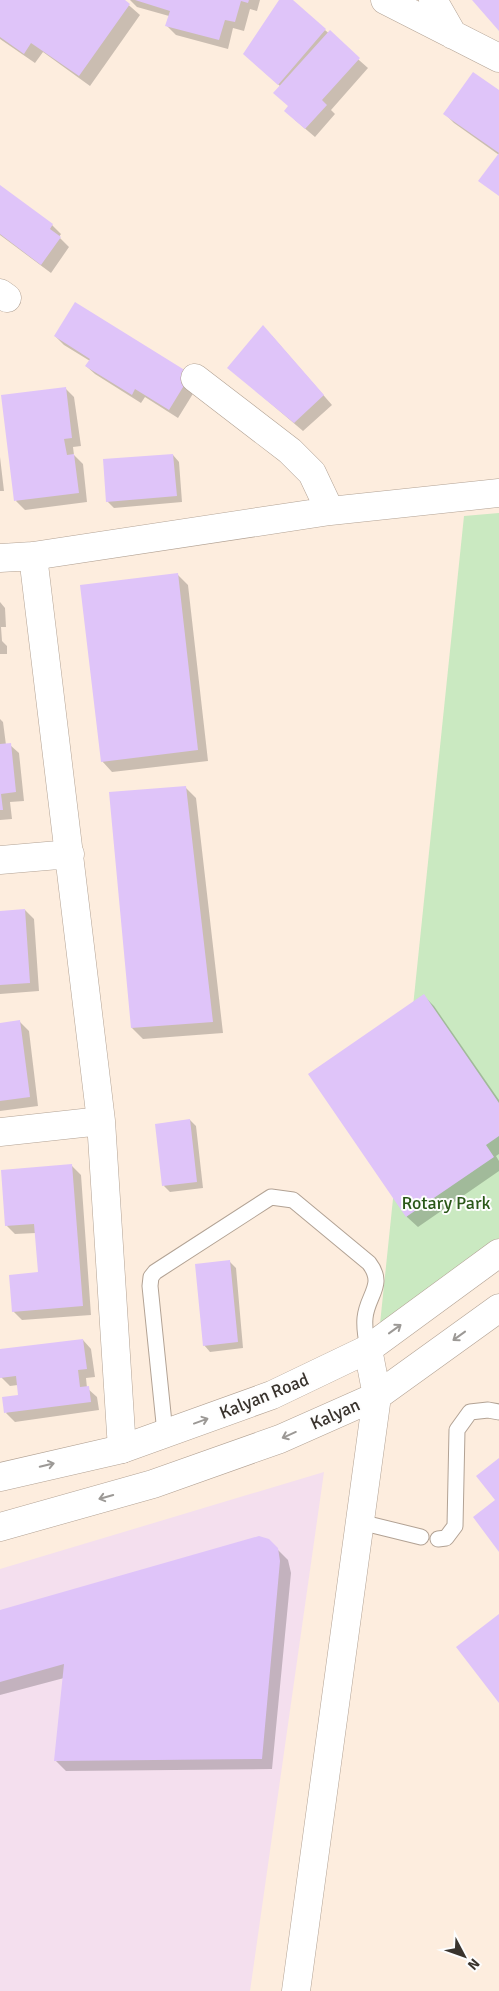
<svg xmlns="http://www.w3.org/2000/svg" width="499" height="1991" font-family="Signika,sans-serif">
<rect width="100%" height="100%" fill="#fdedde"/>
<path fill="#f4dfee" d="M324,1472L250,1991H0V1569Z"/>
<path fill="#cae9c1" d="M499,513V1238L380,1324L464,516Z"/>
<path fill="#0003" d="M0,0H123L140,15L90,86L43,52L35,63L0,39Z
M130,0H260L257,11L250,9L244,31L233,28L228,49L176,35L167,26L169,16L137,7Z
M281,0H291L368,68L331,110L335,114L315,137L295,120L280,86L254,63Z
M499,91V155L454,123L445,114Z
M0,186L52,225L61,234L59,237L69,247L51,273L0,235Z
M55,336L199,384L178,418L145,397L141,403L95,374L86,366L90,361L64,345Z
M272,336L332,405L303,431L229,368Z
M65,388L74,397L81,446L73,447L74,455L83,464L87,502L25,510L16,501Z
M173,455L179,462L182,502L114,508L107,501Z
M0,457L4,491H0Z
M177,574L188,585L208,761L112,772L102,761Z
M0,602L5,608L6,627H1L2,641L7,646V654H0Z
M0,719L3,722L6,745H10L19,753L24,801L10,802L12,819L0,820Z
M185,787L196,798L223,1033L143,1039L132,1028Z
M25,910L34,919L39,991L0,994V912Z
M424,996L434,1006L499,1100V1154L496,1156L499,1161V1171L418,1227L407,1217L309,1074Z
M20,1022L29,1031L38,1106L0,1111V1024Z
M190,1120L196,1126L203,1188L170,1192L164,1186Z
M72,1166L81,1175L91,1315L22,1320L13,1311L39,1273L36,1233L15,1234L6,1225Z
M230,1262L236,1268L243,1348L210,1352L204,1345Z
M83,1340L91,1349L95,1377L86,1378L87,1388L97,1397L99,1410L15,1422L6,1413L19,1396L18,1385L10,1386L1,1377L0,1351Z
M268,1540L288,1560L291,1573L272,1769L66,1771L55,1760L64,1678L0,1695V1612Z"/>
<path fill="#dfc4f9" d="M0,0H125L130,4L79,76L31,43L24,54L0,37Z
M135,0H249L248,3L241,1L235,22L225,20L219,40L165,26L170,11Z
M279,0H293L326,29L278,85L243,54Z
M472,0H499V31Z
M330,30L360,58L322,100L327,105L305,129L284,111L288,106L273,93Z
M473,72L499,90V196L478,181L499,153L443,114Z
M0,185L53,224L50,229L61,237L41,265L0,234Z
M75,302L191,374L169,410L135,389L132,395L85,366L90,359L54,336Z
M263,325L324,395L294,423L227,368Z
M66,387L72,438L64,439L67,455L74,454L79,493L14,501L1,395Z
M173,454L177,496L106,502L103,459Z
M178,573L198,750L101,762L80,585Z
M11,743L16,792L1,794L3,810H0V744Z
M186,786L213,1022L131,1028L109,792Z
M25,909L30,983L0,985V911Z
M424,994L499,1103V1136L486,1145L494,1157L406,1217L308,1074Z
M20,1020L30,1097L0,1101V1023Z
M190,1119L197,1182L162,1186L155,1124Z
M72,1164L83,1306L12,1312L9,1275L38,1272L34,1224L5,1226L1,1170Z
M230,1260L238,1342L203,1346L195,1264Z
M83,1339L87,1369L78,1370L80,1387L89,1386L91,1402L4,1413L2,1397L18,1395L16,1376L0,1378V1349Z
M499,1458V1552L473,1517L495,1500L476,1476Z
M259,1536L269,1539L278,1548L280,1561L262,1759L54,1761L64,1664L0,1682V1610Z
M499,1614V1703L456,1647Z"/>
<g fill="none" stroke-linecap="round" stroke-linejoin="round">
<g stroke="#b2a294" stroke-width="17">
<path id="lane" d="M165,1433L150,1286L151,1277L155,1272L271,1197L293,1200L369,1263C386,1285 367,1295 365,1318C364,1328 366,1339 368,1349
M360,1522L421,1537
M438,1539L446,1538L455,1526L457,1430L470,1412L488,1410L499,1412"/>
</g>
<g stroke="#b2a294" stroke-width="29">
<path id="street" d="M385,0L499,58
M433,0L453,35
M0,293L7,298
M195,378L290,451L312,473L330,511
M33,556L101,1121L122,1449
M0,558L33,556L330,511L499,493
M0,860L70,854
M0,1132L101,1121"/>
</g>
<g stroke="#b2a294" stroke-width="29">
<path id="secondary" d="M0,1477L122,1449L272,1395L368,1349L499,1253
M0,1527L153,1484L280,1439L377,1396L499,1308
M296,1991L377,1396L368,1349"/>
</g>
<use href="#lane" stroke="#fff" stroke-width="15"/>
<use href="#street" stroke="#fff" stroke-width="28"/>
<use href="#secondary" stroke="#fff" stroke-width="28"/>
</g>
<defs><path id="oneway-shaft" d="M-6 0H5M1.5-3L5.5 0L1.5 3" fill="none" stroke-width="1.6" stroke-linecap="round" stroke-linejoin="round" transform="scale(1.25)"/></defs>
<g stroke="#9c9996">
<use href="#oneway-shaft" transform="translate(395 1329) rotate(-36)"/>
<use href="#oneway-shaft" transform="translate(459 1336) rotate(144)"/>
<use href="#oneway-shaft" transform="translate(201 1421) rotate(-20)"/>
<use href="#oneway-shaft" transform="translate(289 1435) rotate(156)"/>
<use href="#oneway-shaft" transform="translate(47 1465) rotate(-14)"/>
<use href="#oneway-shaft" transform="translate(106 1497) rotate(164)"/>
</g>
<g text-anchor="middle" stroke-width="4" stroke-linejoin="round" paint-order="stroke">
<g font-size="18" fill="#295718" stroke="#fdfdfd">
<text x="446" y="1209">Rotary Park</text>
</g>
<g font-size="18" fill="#39332d" stroke="#fdfdfd">
<text transform="translate(264 1396) rotate(-22)" y="6">Kalyan Road</text>
<text transform="translate(335 1414) rotate(-24)" y="6">Kalyan</text>
</g>
</g>
<g transform="translate(464 1956) rotate(131)" stroke="#fdfdfd" stroke-width="4" paint-order="stroke">
<path d="M0-4L9 19L0 12L-9 19Z" fill="#39332d"/>
<text y="-8" font-size="14" font-weight="bold" text-anchor="middle" fill="#39332d">N</text>
</g>
</svg>
